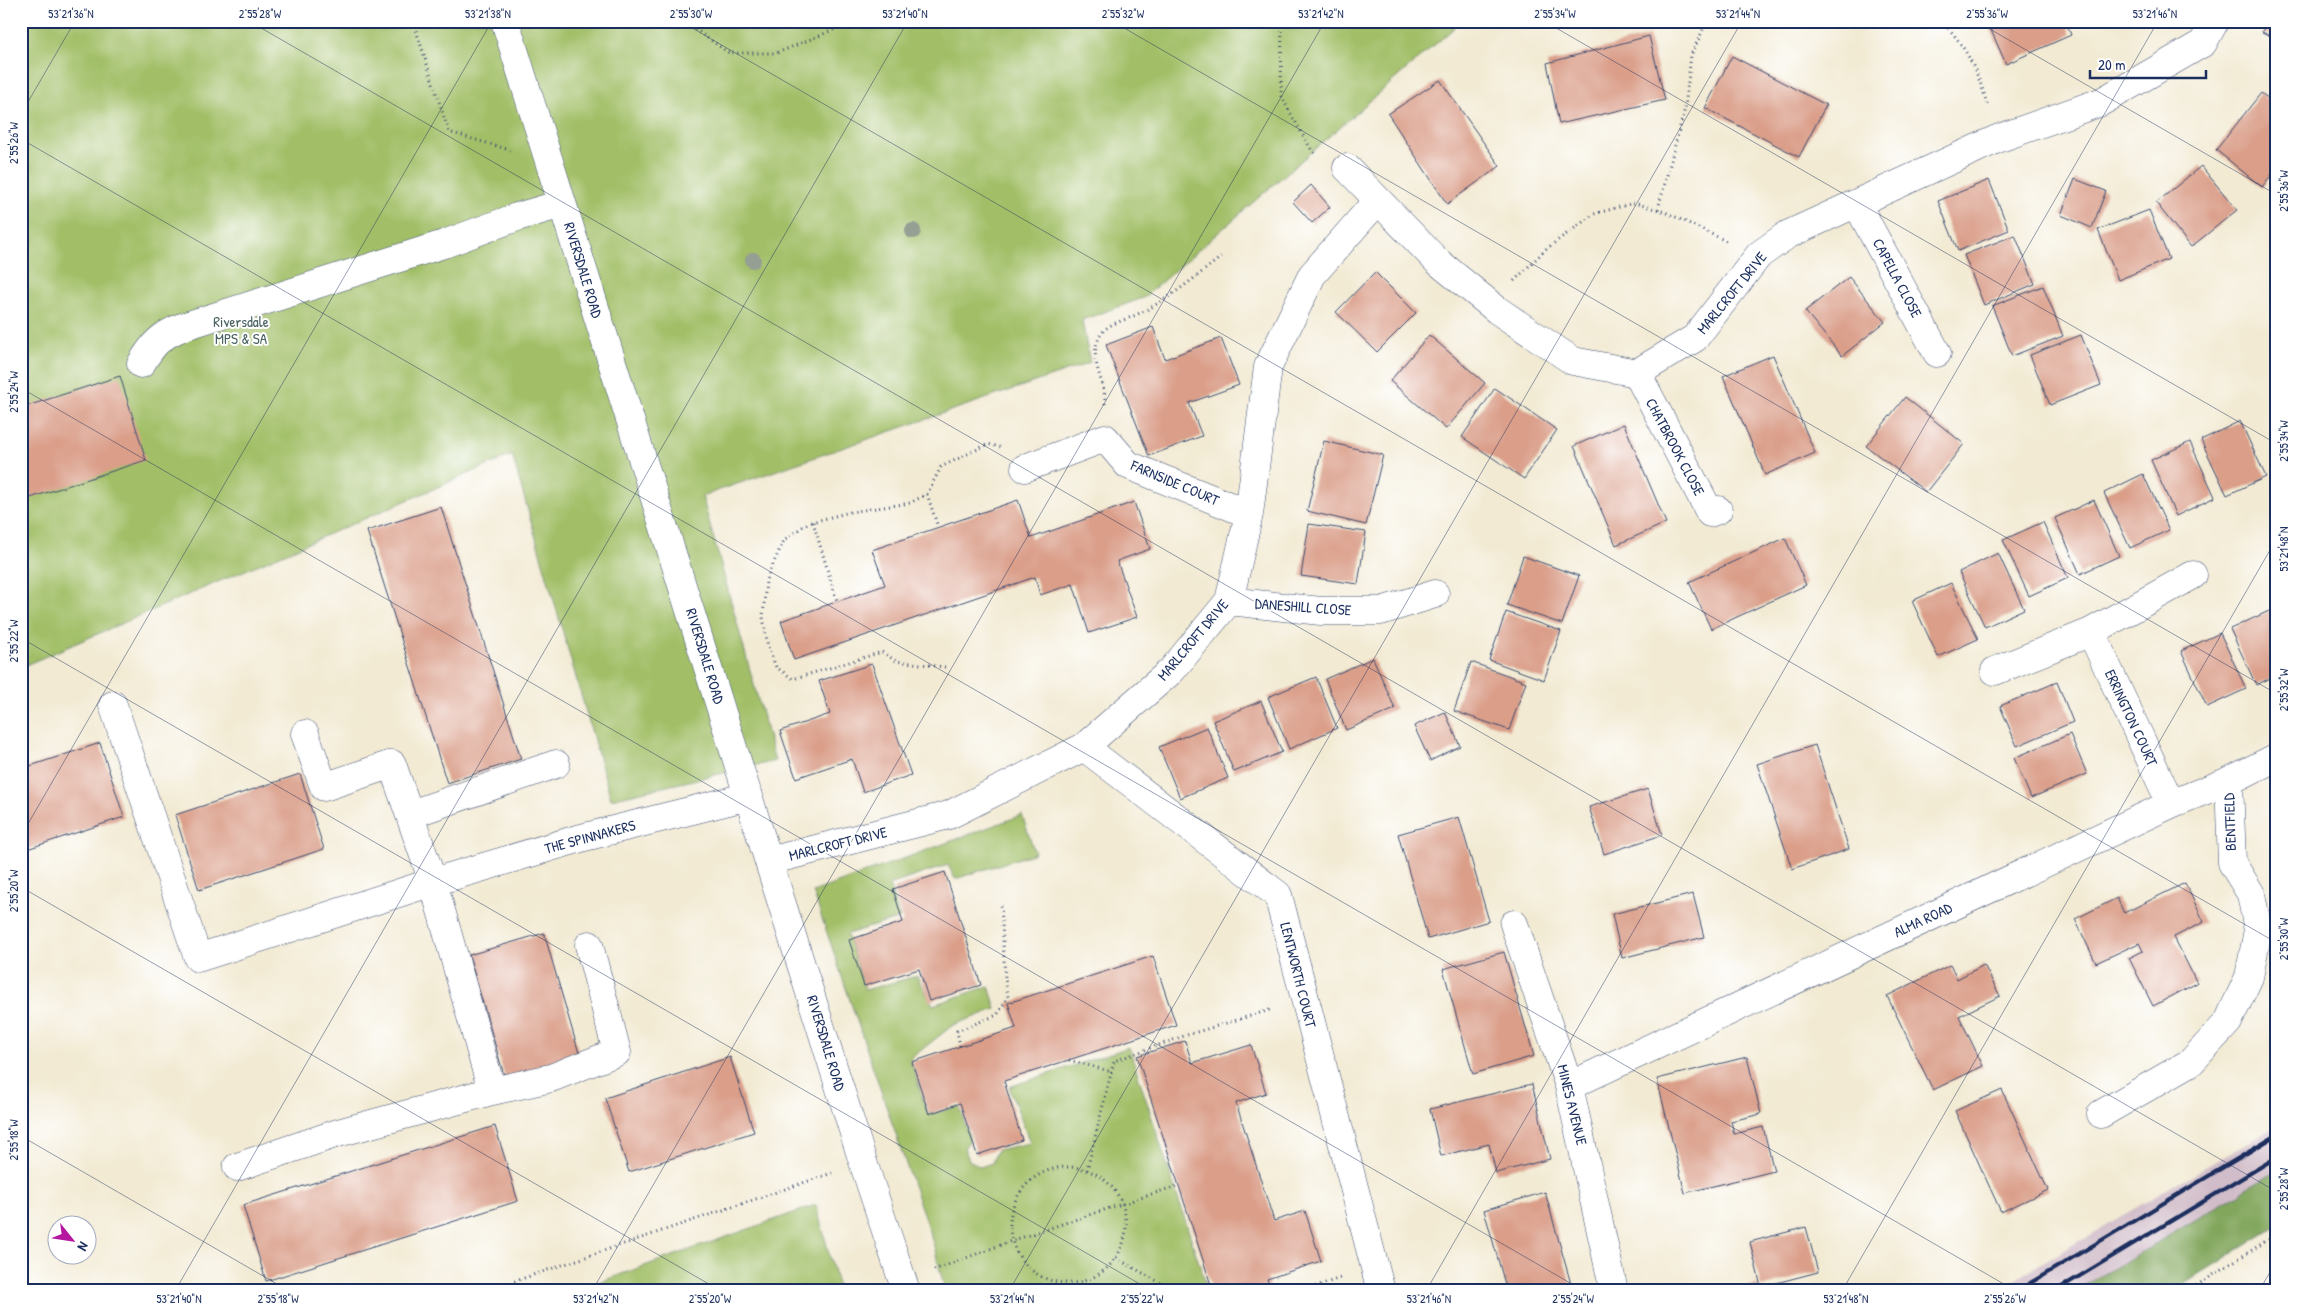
<svg xmlns="http://www.w3.org/2000/svg" width="2298" height="1312" font-family="'Patrick Hand',sans-serif">
<rect width="100%" height="100%" fill="#fff"/>
<filter id="ink" filterUnits="userSpaceOnUse"><feTurbulence type="fractalNoise" baseFrequency=".02" numOctaves="2"/><feDisplacementMap in="SourceGraphic" scale="10" xChannelSelector="R" yChannelSelector="G"/><feConvolveMatrix kernelMatrix="1 2 1 2 8 2 1 2 1" color-interpolation-filters="sRGB"/></filter>
<filter id="wash" filterUnits="userSpaceOnUse"><feTurbulence type="fractalNoise" baseFrequency=".0096" numOctaves="4" result="noise"/><feDisplacementMap in="SourceGraphic" scale="20" xChannelSelector="R" yChannelSelector="G"/><feGaussianBlur stdDeviation="1.12" result="paint"/><feColorMatrix in="noise" values="0 0 0 0 0 0 0 0 0 0 0 0 0 0 0 0 0 1.4 0 .05"/><feComposite in="paint" operator="in"/></filter>
<g filter="url(#wash)">
<rect width="100%" height="100%" fill="#f2ead3"/>
<path fill="#d1bdc9" d="M2277,1125V1171L2152,1247L2076,1291H1994Z"/>
<path fill="#a2bf67" stroke="#5e7762" d="M21,21H1450L1454,28L1143,298L1082,320L1090,363L702,496L775,761L611,799L512,455L21,667Z
M1022,815L1035,853L955,879L948,865L889,885L900,918L847,934L865,990L917,976L933,1005L989,986L996,1009L953,1025L910,1059L928,1115L959,1106L970,1140L964,1148L969,1160L980,1167L992,1163L997,1150L1030,1143L1009,1087L1129,1047L1208,1291H945L934,1246L813,892Z
M816,1205L839,1291H574Z"/>
<path fill="#81a65c" stroke="#4e6a5d" d="M2277,1171V1226L2182,1285L2172,1291H2076Z"/>
<g id="blocks">
<path fill="#da9e89" d="M1987,21H2066L2071,35L2006,64Z
M2267,21H2277V39L2262,32Z
M1649,36L1665,100L1559,124L1547,63Z
M1732,56L1826,105L1799,157L1705,108Z
M1440,80L1500,166L1447,204L1388,114Z
M2261,93L2277,105V168L2262,187L2216,150Z
M2201,166L2237,210L2191,247L2156,203Z
M2075,179L2106,191L2092,228L2061,215Z
M1989,180L2009,230L1958,251L1938,201Z
M1311,185L1330,207L1312,223L1293,202Z
M2149,210L2169,259L2118,280L2098,230Z
M2015,235L2035,284L1984,305L1964,255Z
M1375,272L1416,313L1377,352L1336,312Z
M1849,277L1885,322L1842,356L1805,311Z
M2043,286L2063,336L2012,356L1992,306Z
M1153,327L1165,359L1221,338L1239,385L1189,403L1202,436L1149,456L1106,345Z
M1429,335L1485,383L1446,429L1390,381Z
M2081,335L2101,385L2050,405L2030,355Z
M1773,355L1815,453L1765,475L1723,376Z
M120,376L146,460L21,501V408Z
M1495,388L1557,430L1524,479L1462,437Z
M1905,397L1964,444L1926,492L1866,446Z
M2240,421L2266,477L2227,495L2201,440Z
M1624,424L1666,523L1616,545L1574,446Z
M1324,441L1383,455L1366,525L1307,511Z
M2190,442L2215,497L2176,516L2151,460Z
M2143,474L2169,530L2130,548L2104,493Z
M1018,500L1031,538L1134,502L1150,549L1117,561L1137,617L1089,633L1073,584L1040,595L1035,577L794,660L781,621L885,585L872,550Z
M2094,500L2119,556L2080,574L2055,518Z
M441,507L521,759L447,783L367,531Z
M2043,522L2068,578L2029,596L2003,540Z
M1309,524L1366,532L1358,584L1301,576Z
M1785,538L1806,585L1711,629L1689,582Z
M1998,553L2024,609L1985,627L1959,572Z
M1523,556L1579,576L1562,624L1507,605Z
M1951,583L1978,639L1938,657L1912,601Z
M2269,611L2277,628V675L2256,685L2230,629Z
M1506,612L1561,631L1544,680L1489,660Z
M2220,633L2246,689L2207,707L2181,651Z
M1373,658L1395,709L1346,730L1325,679Z
M1471,662L1526,682L1509,730L1454,711Z
M872,664L911,775L863,792L852,759L796,778L780,731L830,714L819,681Z
M1316,677L1337,728L1289,749L1268,697Z
M2057,682L2073,722L2017,746L2000,706Z
M1261,701L1282,752L1234,772L1213,721Z
M1445,712L1460,746L1430,761L1414,726Z
M1207,727L1228,778L1180,798L1159,747Z
M2070,734L2087,774L2031,798L2014,758Z
M100,743L124,817L21,851V769Z
M1815,745L1849,849L1792,869L1757,764Z
M300,774L324,849L199,890L175,815Z
M1648,789L1662,835L1604,854L1589,807Z
M1459,817L1489,921L1428,939L1398,834Z
M945,872L981,985L929,1001L919,969L864,986L849,940L903,922L893,889Z
M2185,883L2204,922L2174,937L2197,983L2153,1006L2129,958L2143,951L2139,943L2096,963L2075,919L2117,898L2124,913Z
M1693,894L1704,937L1622,958L1612,914Z
M544,933L581,1060L506,1082L469,955Z
M1504,952L1534,1056L1473,1074L1443,969Z
M1153,956L1176,1025L1004,1081L1022,1140L977,1155L960,1103L929,1114L912,1062L1016,1028L1008,1003Z
M1950,965L1957,979L1984,965L2000,996L1959,1016L1983,1066L1933,1090L1887,996Z
M1185,1041L1192,1063L1251,1045L1266,1093L1236,1103L1274,1221L1305,1211L1321,1261L1267,1279L1271,1291H1213L1137,1056Z
M730,1057L754,1132L629,1172L605,1098Z
M1747,1057L1761,1114L1731,1121L1734,1134L1763,1127L1774,1171L1685,1193L1657,1079Z
M1532,1084L1550,1159L1496,1173L1489,1144L1441,1156L1430,1109Z
M2002,1090L2048,1190L2001,1212L1955,1111Z
M495,1126L518,1201L266,1281L243,1205Z
M1545,1192L1573,1291H1507L1484,1210Z
M1806,1227L1818,1272L1761,1287L1750,1242Z
M1757,1284L1758,1291H1736V1290Z"/>
</g>
</g>
<g filter="url(#ink)">
<use href="#blocks" fill-opacity="0" stroke="#3b4b70" stroke-width="1"/>
<g fill="none" stroke-linecap="round" stroke-linejoin="round">
<g stroke="#3b4b70" stroke-width="29">
<path id="minor" d="M505,21L863,1162L906,1291
M1347,168L1437,261L1497,310L1573,361L1637,373L1695,338L1759,255L1787,235L1997,139L2101,102L2203,43L2215,21
M1857,204L1937,353
M141,364C153,344 160,336 182,327L444,244L517,217L562,204
M1637,373L1710,513L1718,510
M1025,468L1105,438L1128,465L1249,514
M1229,601L1321,611H1381L1435,594
M2091,632L2171,804
M1995,671L2091,632L2193,575
M113,705L198,958L433,882L581,838L749,796
M305,734L324,787L392,764L433,882L492,1091
M1084,747L1278,895L1381,1291
M411,814L556,764
M769,861L949,815L1084,747L1172,670L1229,601L1249,514L1268,367L1312,275L1377,201
M1514,924L1569,1086L1614,1291
M1569,1086L2171,804L2229,781L2277,757
M2101,1114L2191,1062L2228,1022L2249,977L2258,930L2251,894L2232,863L2229,781
M237,1167L338,1133L492,1091L551,1078L617,1052L589,945"/>
</g>
<path stroke="#3b4b70" stroke-width="3" stroke-dasharray="1 4" stroke-linecap="butt" d="M413,21L449,132L510,150
M689,21L696,30L729,53H777L855,21
M1282,21L1281,96L1312,151L1317,154
M1941,21C1966,44 1979,75 1988,107
M1658,209L1685,108L1691,55L1707,21
M1514,281L1546,249L1594,214L1634,203L1665,212L1726,241
M1105,404C1106,382 1089,362 1098,340C1104,324 1118,323 1131,317C1165,303 1193,279 1221,257
M927,494L938,527
M813,522L837,601
M945,667L896,661L882,652L793,679L776,667L768,647L763,617L766,580L784,540L808,523L850,512L910,503L927,494L941,467L988,444L1000,447
M960,1046L957,1031L997,1015L1008,997L1005,978L1001,904
M1069,1060L1112,1072
M1010 1225a58 58 0 1 1 116 0a58 58 0 1 1-116 0Z
M1087,1170L1114,1061L1187,1035L1273,1009
M1116,1258L1175,1291
M934,1270L1011,1241L1179,1185
M486,1291L832,1173
M1301,1291L1341,1278
M2188,1291L2277,1234"/>
<use href="#minor" stroke="#fff" stroke-width="28"/>
<path stroke="#1b2f5e" stroke-width="4" d="M2017,1291L2277,1135
M2055,1291L2277,1157"/>
</g>
<g fill="#969f94">
<circle cx="913" cy="231" r="8"/>
<circle cx="753" cy="260" r="8"/>
</g>
</g>
<path fill="none" stroke="#1b2f5e" stroke-width="1" stroke-opacity="0.45" d="M249,21L2277,1192M680,21L2277,943M1112,21L2277,694M1544,21L2277,444M1976,21L2277,195M21,114L75,21M21,139L2016,1291M21,388L1584,1291M21,638L1152,1291M21,836L492,21M21,887L721,1291M21,1136L289,1291M175,1291L908,21M592,1291L1325,21M1009,1291L1742,21M1426,1291L2158,21M1842,1291L2277,538M2259,1291L2277,1260"/>
<g text-anchor="middle" stroke-width="4" stroke-linejoin="round" paint-order="stroke">
<g font-size="15" fill="#1b2f5e" stroke="#fff">
<text transform="translate(583 270) rotate(73)" y="5">RIVERSDALE ROAD</text>
<text transform="translate(1897 278) rotate(62)" y="5">CAPELLA CLOSE</text>
<text transform="translate(1732 293) rotate(-51)" y="5">MARLCROFT DRIVE</text>
<text transform="translate(1675 447) rotate(62)" y="5">CHATBROOK CLOSE</text>
<text transform="translate(1175 483) rotate(23)" y="5">FARNSIDE COURT</text>
<text transform="translate(1303 607) rotate(4)" y="5">DANESHILL CLOSE</text>
<text transform="translate(1193 640) rotate(-50)" y="5">MARLCROFT DRIVE</text>
<text transform="translate(705 656) rotate(73)" y="5">RIVERSDALE ROAD</text>
<text transform="translate(2131 718) rotate(65)" y="5">ERRINGTON COURT</text>
<text transform="translate(2230 822) rotate(-92)" y="5">BENTFIELD</text>
<text transform="translate(590 837) rotate(-15)" y="5">THE SPINNAKERS</text>
<text transform="translate(838 844) rotate(-14)" y="5">MARLCROFT DRIVE</text>
<text transform="translate(1923 920) rotate(-25)" y="5">ALMA ROAD</text>
<text transform="translate(1298 975) rotate(76)" y="5">LENTWORTH COURT</text>
<text transform="translate(826 1043) rotate(73)" y="5">RIVERSDALE ROAD</text>
<text transform="translate(1572 1105) rotate(76)" y="5">MINES AVENUE</text>
</g>
<g font-size="15" fill="#4a6161" stroke="#fff">
<text x="241" y="327">Riversdale<tspan x="241" dy="17">MPS &amp; SA</tspan></text>
</g>
</g>
<rect width="2298" height="1312" fill="none" stroke="#fff" stroke-width="55"/>
<g transform="translate(72 1240) rotate(120)"><circle r="24" fill="#ffffff" stroke="#a4acbf"/>
<path d="M0-4L9 19L0 12L-9 19Z" fill="#b5179e"/>
<text y="-8" font-size="14" font-weight="bold" text-anchor="middle" fill="#1b2f5e">N</text>
</g>
<path d="M2090 70v8h116v-8" fill="none" stroke="#1b2f5e" stroke-width="2.5"/>
<text x="2098" y="70" font-size="15" fill="#1b2f5e" stroke="#ffffff" stroke-width="4" paint-order="stroke">20 m</text>
<rect x="28" y="28" width="2242" height="1256" fill="none" stroke="#1b2f5e" stroke-width="2"/>
<g font-size="12" text-anchor="middle" fill="#1b2f5e">
<text x="71" y="18">53°21'36"N</text>
<text x="260" y="18">2°55'28"W</text>
<text x="488" y="18">53°21'38"N</text>
<text x="691" y="18">2°55'30"W</text>
<text x="905" y="18">53°21'40"N</text>
<text x="1123" y="18">2°55'32"W</text>
<text x="1321" y="18">53°21'42"N</text>
<text x="1555" y="18">2°55'34"W</text>
<text x="1738" y="18">53°21'44"N</text>
<text x="1987" y="18">2°55'36"W</text>
<text x="2155" y="18">53°21'46"N</text>
<text transform="translate(14 143) rotate(-90)" y="4">2°55'26"W</text>
<text transform="translate(2284 191) rotate(-90)" y="4">2°55'36"W</text>
<text transform="translate(14 392) rotate(-90)" y="4">2°55'24"W</text>
<text transform="translate(2284 441) rotate(-90)" y="4">2°55'34"W</text>
<text transform="translate(2284 549) rotate(-90)" y="4">53°21'48"N</text>
<text transform="translate(14 641) rotate(-90)" y="4">2°55'22"W</text>
<text transform="translate(2284 690) rotate(-90)" y="4">2°55'32"W</text>
<text transform="translate(14 891) rotate(-90)" y="4">2°55'20"W</text>
<text transform="translate(2284 939) rotate(-90)" y="4">2°55'30"W</text>
<text transform="translate(14 1140) rotate(-90)" y="4">2°55'18"W</text>
<text transform="translate(2284 1189) rotate(-90)" y="4">2°55'28"W</text>
<text x="179" y="1303">53°21'40"N</text>
<text x="278" y="1303">2°55'18"W</text>
<text x="596" y="1303">53°21'42"N</text>
<text x="710" y="1303">2°55'20"W</text>
<text x="1012" y="1303">53°21'44"N</text>
<text x="1142" y="1303">2°55'22"W</text>
<text x="1429" y="1303">53°21'46"N</text>
<text x="1573" y="1303">2°55'24"W</text>
<text x="1846" y="1303">53°21'48"N</text>
<text x="2005" y="1303">2°55'26"W</text>
</g>
</svg>
